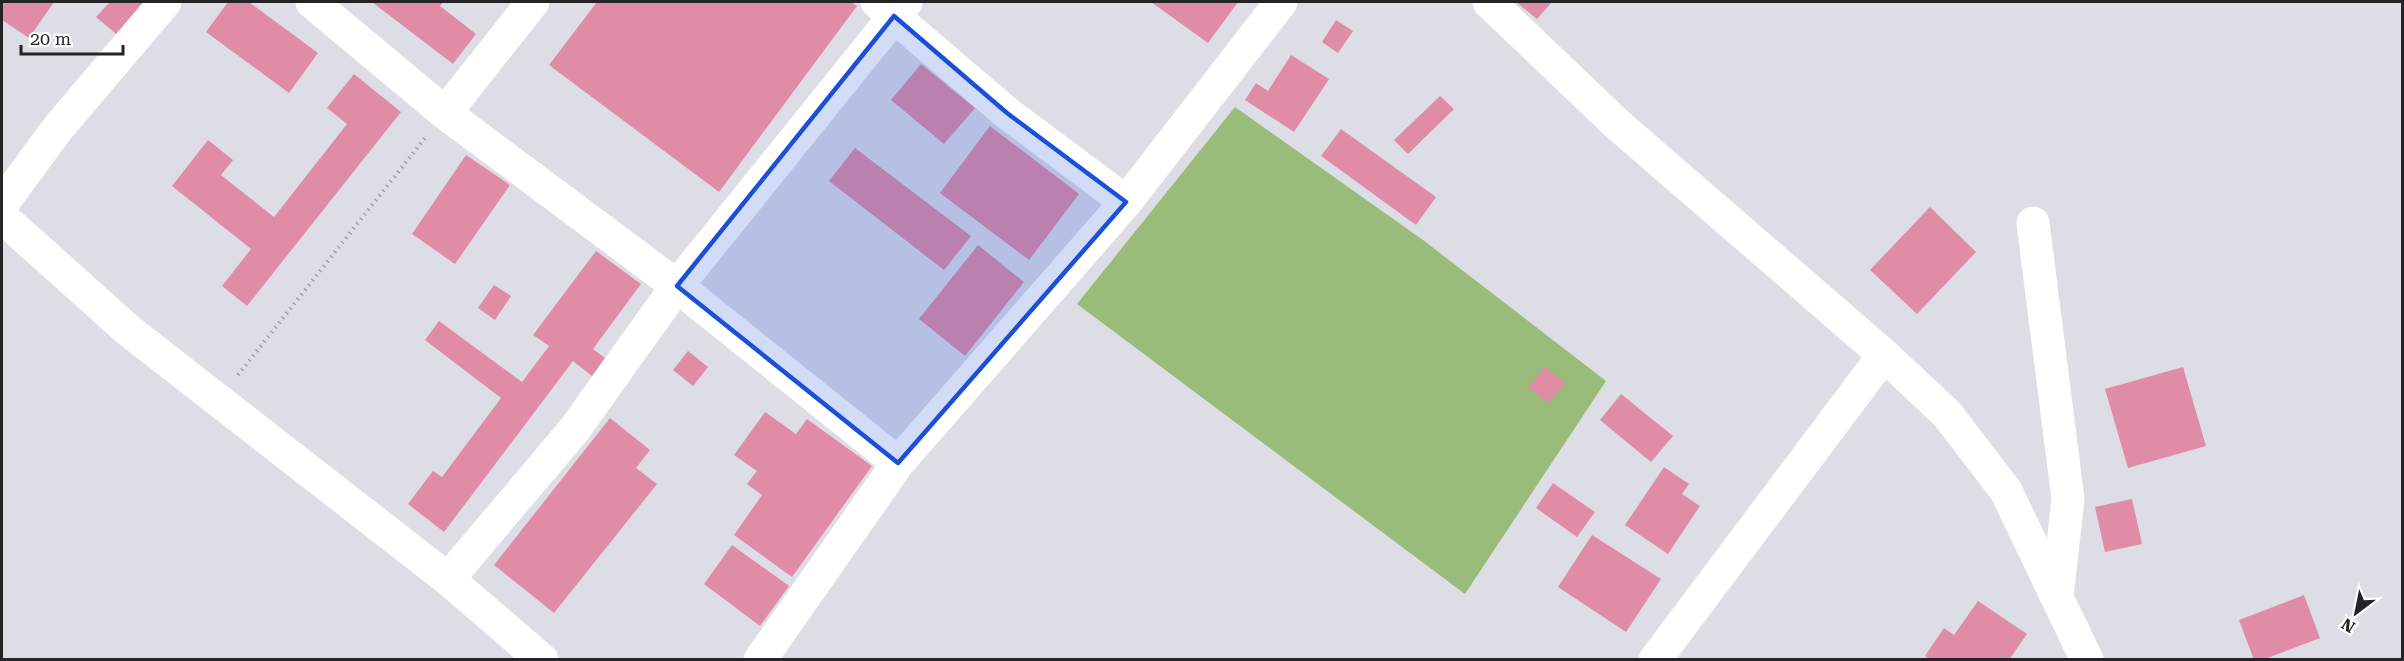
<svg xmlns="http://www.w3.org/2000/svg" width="2404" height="661" font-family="'Roboto Serif',serif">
<rect width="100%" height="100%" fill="#dddde5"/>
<path fill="#99bc7b" d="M1235,107L1423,240L1606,381L1465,594L1077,304Z"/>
<path fill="#e18ca7" d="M2,2H54L29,38L2,20Z
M110,2H149L120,37L96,17Z
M228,2H249L318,53L289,93L206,32Z
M372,2H443L440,6L476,34L453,64Z
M597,2H851L857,6L719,192L549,65Z
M1151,2H1238L1208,43Z
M1516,2H1552L1537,19Z
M1336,20L1353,31L1338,53L1322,42Z
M1291,55L1329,79L1294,132L1245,100L1256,83L1268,91Z
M921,64L975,108L944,144L891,100Z
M354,74L401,112L247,306L222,286L251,249L172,186L208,140L233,160L221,175L274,217L347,124L327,108Z
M1440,96L1454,109L1408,154L1394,140Z
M990,126L1079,194L1029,260L940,193Z
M1341,129L1436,197L1416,225L1321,156Z
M855,148L971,236L944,270L829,181Z
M466,155L510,185L455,264L412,234Z
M1930,207L1976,252L1917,314L1870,270Z
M978,245L1024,282L965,356L919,319Z
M596,251L641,284L593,349L605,358L592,376L573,361L444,532L408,504L433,471L442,477L501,398L425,340L439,321L522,382L549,346L533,335Z
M494,285L511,296L495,320L478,308Z
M688,351L708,367L693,386L673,370Z
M1545,367L1565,383L1549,403L1528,387Z
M2183,367L2206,446L2128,468L2105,389Z
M1621,394L1673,436L1651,462L1600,420Z
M765,412L796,434L807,419L872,466L792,577L734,535L762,495L747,484L757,471L734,455Z
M610,418L650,450L636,468L657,484L554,613L494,565Z
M1664,467L1689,484L1682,494L1700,506L1668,554L1625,525Z
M1553,483L1595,512L1577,537L1536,508Z
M2132,499L2142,544L2105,552L2095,507Z
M1592,535L1661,579L1626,632L1558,587Z
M732,545L789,586L760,626L704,584Z
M2304,595L2320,638L2262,660H2254L2239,620Z
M1978,601L2027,634L2009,660H1931L1925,656L1944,628L1954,635Z"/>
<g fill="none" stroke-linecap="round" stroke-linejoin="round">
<path stroke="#a1a1a8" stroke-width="4" stroke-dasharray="1.5 4.5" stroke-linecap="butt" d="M238,375L425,138"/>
<path stroke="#fff" stroke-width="33" d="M312,2L445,113L677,286L898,463
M877,2L1007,113L1126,202
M1489,2L1617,124L1884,355L1947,414L2006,491L2087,660
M445,113L533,2
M2,204L58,128L165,2
M2,217L128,330L448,579L542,660
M2033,223L2068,499L2057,597
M448,579L574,430L677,286L906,2
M760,660L898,463L1126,202L1281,2
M1655,660L1884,355"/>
</g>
<path fill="#1d4ed8" fill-opacity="0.2" stroke="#1d4ed8" stroke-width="4.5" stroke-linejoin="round" d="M894,16L1007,113L1126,202L898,463L677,286Z"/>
<rect width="2404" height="661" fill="none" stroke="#242427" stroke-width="6"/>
<g transform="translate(2356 613) rotate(212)" stroke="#ffffff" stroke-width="4.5" paint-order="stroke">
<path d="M0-4.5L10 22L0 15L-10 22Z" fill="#242427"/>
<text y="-9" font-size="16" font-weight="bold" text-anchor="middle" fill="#242427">N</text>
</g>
<path d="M21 45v9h102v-9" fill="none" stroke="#242427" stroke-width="3"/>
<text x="30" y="45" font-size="18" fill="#242427" stroke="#ffffff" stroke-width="4.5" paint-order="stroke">20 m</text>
</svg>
